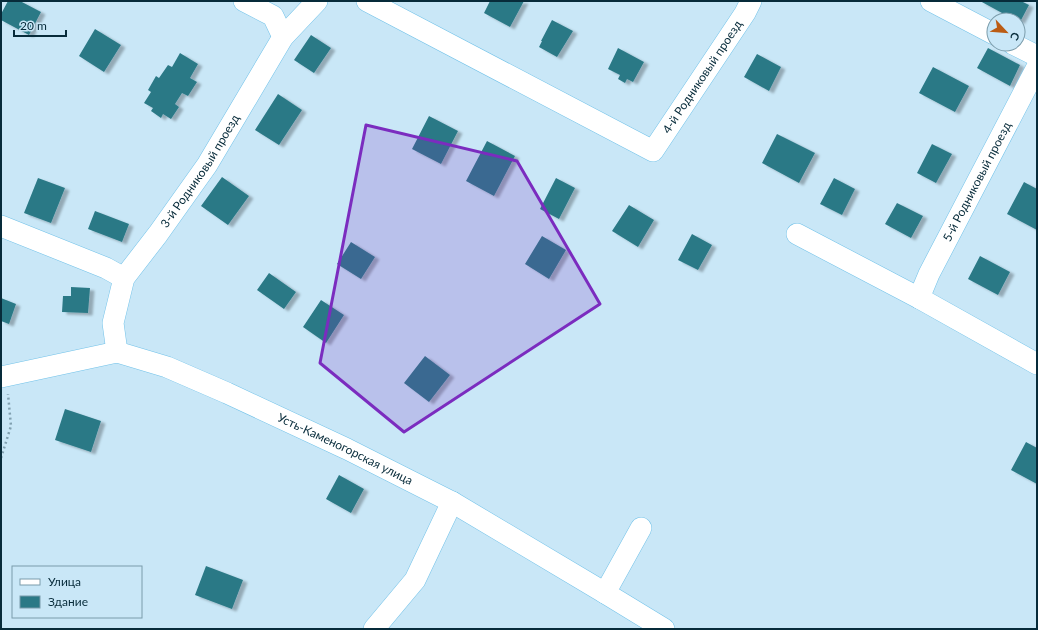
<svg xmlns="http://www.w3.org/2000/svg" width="1038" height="630" font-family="Lato,sans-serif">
<defs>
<filter id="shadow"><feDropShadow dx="4.5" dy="2.5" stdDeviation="1" flood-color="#0004"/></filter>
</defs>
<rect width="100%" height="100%" fill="#c9e7f7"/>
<path fill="#2b7986" filter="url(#shadow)" d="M8,1H20L41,12L29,35L1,20V14Z
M490,1H524L510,27L484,13Z
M980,1H1021L1029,5L1020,22L1018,20H1015Z
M552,20L573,31L557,57L539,47L542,41H541Z
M95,29L121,45L104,72L79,56Z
M311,35L331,48L314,73L294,60Z
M618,48L644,62L633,82L627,79L625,83L618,79L620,75L608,69Z
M988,48L1020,65L1010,86L977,68Z
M180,53L198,64L190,78L197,82L188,96L182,93L175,104L179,107L171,119L163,114L161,118L151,111L153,108L144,103L151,92L148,90L156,76L159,78L168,65L172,67Z
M757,54L781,67L769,91L744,77Z
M933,67L969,86L955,112L919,93Z
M278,94L302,110L279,145L255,130Z
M429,116L458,131L441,164L412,149Z
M777,134L815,153L799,183L762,163Z
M487,141L515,156L494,196L466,181Z
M932,144L952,154L936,183L917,173Z
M222,177L249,196L228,225L201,206Z
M38,178L65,188L51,223L24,213Z
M556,178L575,188L559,219L540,209Z
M834,178L855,189L842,215L820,204Z
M1024,182L1037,189V230L1007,214Z
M897,203L923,216L911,238L885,224Z
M629,205L654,220L638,247L612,231Z
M95,211L129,224L122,242L88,229Z
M692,234L712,245L698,270L678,260Z
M542,236L566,250L549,279L525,264Z
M351,242L375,257L361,279L337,264Z
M980,256L1010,272L998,295L968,279Z
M269,273L296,292L284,309L257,290Z
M71,287L90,288L88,313L62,312L63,296H71Z
M1,298L16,304L9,324L1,321Z
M321,300L344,315L326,343L303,327Z
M425,356L450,375L429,402L404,383Z
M65,409L101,421L91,452L55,440Z
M1026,442L1037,448V484L1011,470Z
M339,475L364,489L351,513L326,499Z
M206,566L243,580L232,609L195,595Z"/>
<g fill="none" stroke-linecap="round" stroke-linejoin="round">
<g stroke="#71c2e9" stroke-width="22">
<g id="minor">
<path d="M244,1L273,16L283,37"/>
<path id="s1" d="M367,1L653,151L745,13L751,1"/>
<path d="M931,1L994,34"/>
<path d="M1013,44L1037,56"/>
<path d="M1,226L106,268L124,278"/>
<path d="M797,234L919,298L1037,364"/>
<path id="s2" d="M919,298L929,274L1037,67"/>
<path id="s3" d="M117,352L113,323L124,278L158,234L207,165L283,37L317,1"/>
<path id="s4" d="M1,377L117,352L167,367L227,393L347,449L452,502L605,593L664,629"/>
<path d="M605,593L641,528"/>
<path d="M374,629L415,580L452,502"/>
</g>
</g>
<path stroke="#80a0b0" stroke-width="2.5" stroke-dasharray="2 3" stroke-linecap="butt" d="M1,458L11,426L8,394"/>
<use href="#minor" stroke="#fff" stroke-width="21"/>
</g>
<path fill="#7b2cbf" fill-opacity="0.2" stroke="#7b2cbf" stroke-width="3" stroke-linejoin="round" d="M366,125L517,161L600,304L404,432L320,363Z"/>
<g text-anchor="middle" stroke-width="4" stroke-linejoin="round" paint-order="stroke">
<g font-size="12" fill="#072b3a" stroke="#c9e7f7">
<text dy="4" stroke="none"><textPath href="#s1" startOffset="412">4-й Родниковый проезд</textPath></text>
<text dy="4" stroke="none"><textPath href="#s3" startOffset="207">3-й Родниковый проезд</textPath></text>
<text dy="4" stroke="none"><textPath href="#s2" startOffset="130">5-й Родниковый проезд</textPath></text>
<text dy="4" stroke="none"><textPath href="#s4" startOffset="367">Усть-Каменогорская улица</textPath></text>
</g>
</g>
<rect width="1038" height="630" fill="none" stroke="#072b3a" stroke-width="4"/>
<rect x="12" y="566" width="130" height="52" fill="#c9e7f7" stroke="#7b9cab"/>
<rect x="20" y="579" width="20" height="6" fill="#ffffff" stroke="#7b9cab"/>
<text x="48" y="586" font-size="12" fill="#072b3a">Улица</text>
<rect x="20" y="596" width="20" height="12" fill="#2b7986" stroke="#7b9cab"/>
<text x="48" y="606" font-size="12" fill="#072b3a">Здание</text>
<g transform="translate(1006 32) rotate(116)"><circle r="19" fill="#c9e7f7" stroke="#7b9cab"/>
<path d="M0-3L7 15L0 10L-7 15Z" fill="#bb5c14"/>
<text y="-6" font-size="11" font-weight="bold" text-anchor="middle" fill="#072b3a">С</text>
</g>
<path d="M14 30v6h52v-6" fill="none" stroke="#072b3a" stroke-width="2"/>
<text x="20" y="30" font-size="12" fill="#072b3a" stroke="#c9e7f7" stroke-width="3" paint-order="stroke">20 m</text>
</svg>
